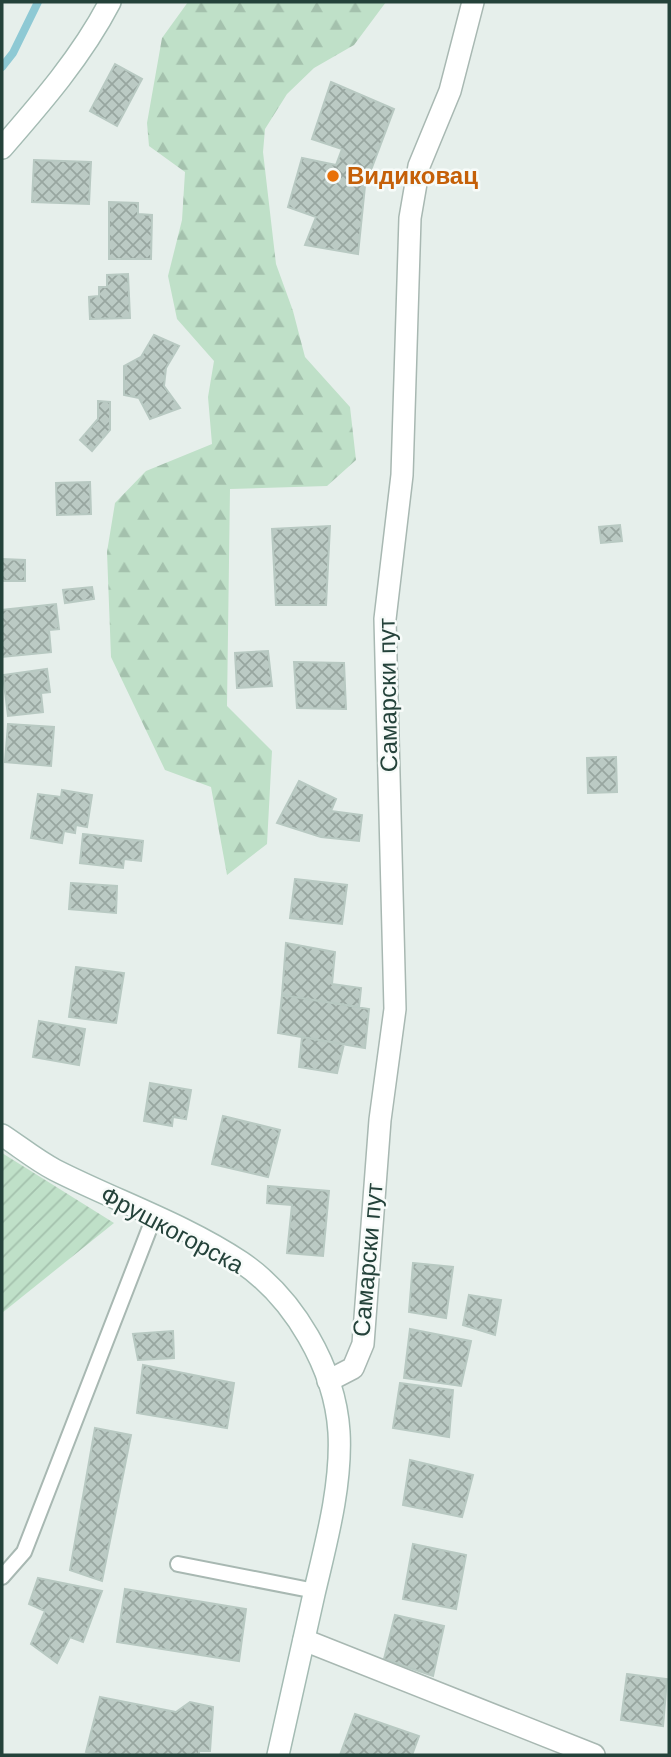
<svg xmlns="http://www.w3.org/2000/svg" width="671" height="1757" font-family="'Work Sans',sans-serif">
<defs>
<pattern id="forest-firs" width="22" height="20" patternUnits="userSpaceOnUse" patternTransform="scale(1.75)"><rect width="22" height="20" fill="#bfe0c8"/><path d="M5 1l3.5 6h-7zM16 11l3.5 6h-7z" fill="#a4c1ad"/></pattern>
<pattern id="garden-furrows" width="10" height="10" patternUnits="userSpaceOnUse" patternTransform="scale(1.75)"><rect width="10" height="10" fill="#bfe0c8"/><path d="M-1 1l2-2M0 10L10 0M9 11l2-2" fill="none" stroke="#a4c1ad"/></pattern>
<pattern id="building-cross-hatch" width="8" height="8" patternUnits="userSpaceOnUse" patternTransform="scale(1.75)"><rect width="8" height="8" fill="#bbcac4"/><path d="M0 0l8 8M0 8l8-8" fill="none" stroke="#98a6a0"/></pattern>
</defs>
<rect width="100%" height="100%" fill="#e6efeb"/>
<path fill="url(#forest-firs)" d="M188,2H386L354,45L314,68L287,94L265,129L263,152L276,264L293,311L305,357L350,407L356,460L327,486L230,489L227,706L272,751L267,844L227,875L211,787L165,770L111,657L107,552L115,503L146,471L212,444L208,397L214,361L177,319L168,276L182,220L185,172L149,146L147,123L162,38Z"/>
<path fill="url(#garden-furrows)" d="M2,1153L114,1223L2,1313Z"/>
<g fill="none" stroke-linecap="round" stroke-linejoin="round">
<path stroke="#8ec9d4" stroke-width="8" d="M2,67L13,53L38,2"/>
</g>
<path fill="url(#building-cross-hatch)" stroke="#b8c9c2" stroke-width="2" d="M115,64L142,79L117,126L90,111Z
M331,82L394,109L365,186L358,254L305,245L316,217L288,207L302,158L336,165L342,149L312,139Z
M34,160L91,162L89,204L32,202Z
M109,202L138,203V214L152,215L151,259H109Z
M128,274L130,318L90,319L89,297L99,296V287H107V275Z
M154,335L179,346L166,368L164,386L180,408L150,419L139,398L124,395V366L141,357Z
M98,401L110,402V430L92,451L80,440L98,419Z
M90,482L91,514L57,515L56,483Z
M620,525L622,541L601,543L599,527Z
M330,526L326,605H276L272,529Z
M2,559L25,560V581H2Z
M92,587L94,599L65,603L63,590Z
M56,604L59,629L49,630L51,652L2,657V610Z
M268,651L272,686L237,688L235,653Z
M294,662L344,663L346,709L297,708Z
M47,669L50,692L41,693L43,712L8,716L3,675Z
M8,724L54,727L51,766L5,762Z
M616,757L617,792L588,793L587,758Z
M299,781L336,799L331,811L362,815L359,841L321,837L277,823Z
M62,790L92,795L87,827L76,825L75,833L64,831L62,843L31,838L38,794L61,797Z
M83,834L143,841L141,861L124,859L123,868L80,863Z
M295,879L347,885L342,924L290,918Z
M71,883L117,886L116,913L69,909Z
M286,943L335,952L332,984L361,988L359,1007L282,995Z
M76,967L124,973L116,1023L69,1017Z
M282,995L369,1009L365,1048L278,1033Z
M39,1021L85,1029L79,1065L33,1057Z
M302,1037L344,1044L337,1073L299,1067Z
M150,1083L191,1090L186,1119L173,1117L172,1126L144,1121Z
M223,1116L280,1130L268,1177L212,1164Z
M268,1186L329,1191L323,1256L287,1253L292,1205L267,1203Z
M413,1263L453,1267L446,1318L409,1312Z
M469,1295L501,1300L495,1335L463,1325Z
M410,1329L471,1341L461,1386L404,1378Z
M173,1331L174,1358L138,1360L133,1334Z
M143,1365L234,1383L227,1428L137,1413Z
M400,1383L453,1390L449,1437L393,1428Z
M95,1428L131,1435L102,1581L70,1570Z
M410,1460L473,1475L462,1517L403,1505Z
M413,1544L466,1555L456,1609L403,1599Z
M38,1578L102,1591L83,1642L70,1637L57,1663L31,1644L45,1611L29,1604Z
M125,1589L246,1609L239,1661L117,1642Z
M395,1615L444,1626L433,1676L384,1659Z
M627,1674L667,1679L663,1726L621,1720Z
M100,1697L176,1712L190,1702L213,1707L210,1751H199V1755H107L86,1752Z
M355,1714L419,1736L412,1755H340Z"/>
<g fill="none" stroke-linecap="round" stroke-linejoin="round">
<g stroke="#a8b8b2" stroke-width="18">
<path id="lane" d="M178,1564L315,1591
M2,1577L24,1552L154,1217"/>
</g>
<g stroke="#a8b8b2" stroke-width="24">
<path id="street" d="M328,1381L353,1368L363,1344L380,1120L395,1009L385,619L402,475L410,218L419,166L450,91L473,2
M304,1640L594,1755"/>
</g>
<g stroke="#a4bbb3" stroke-width="24">
<path id="secondary" d="M2,148C42,102 82,56 110,2
M2,1135C19,1146 36,1160 55,1170C116,1201 184,1224 241,1262C294,1298 335,1368 339,1432C342,1485 326,1543 314,1594C302,1648 290,1702 278,1755"/>
</g>
<use href="#lane" stroke="#fff" stroke-width="14"/>
<use href="#street" stroke="#fff" stroke-width="21"/>
<use href="#secondary" stroke="#fff" stroke-width="21"/>
</g>
<circle fill="#e8710a" stroke="#f7fbf9" stroke-width="2.5" cx="333" cy="176" r="7"/>
<g text-anchor="middle" stroke-width="5" stroke-linejoin="round" paint-order="stroke">
<g font-size="24" font-weight="bold" fill="#c56008" stroke="#f7fbf9" text-anchor="start">
<text x="347" y="184">Видиковац</text>
</g>
<g font-size="24" fill="#24423a" stroke="#f7fbf9">
<text transform="translate(388 695) rotate(-91)" y="8">Самарски пут</text>
<text transform="translate(172 1230) rotate(28)" y="8">Фрушкогорска</text>
<text transform="translate(368 1260) rotate(-85)" y="8">Самарски пут</text>
</g>
</g>
<rect width="671" height="1757" fill="none" stroke="#24423a" stroke-width="7"/>
</svg>
